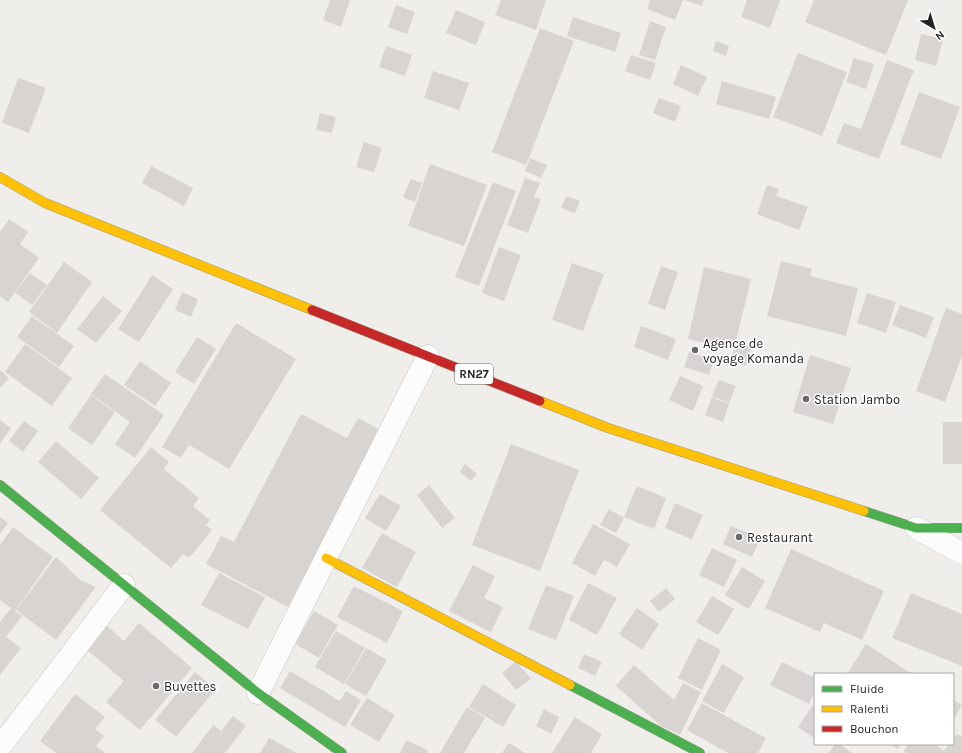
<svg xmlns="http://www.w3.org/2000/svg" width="962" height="753" font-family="Karla,sans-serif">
<rect width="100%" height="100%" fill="#f0eeeb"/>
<path fill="#d7d4d2" d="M330,0H350L341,27L323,20Z
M501,0H546L536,30L495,15Z
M650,0H683L675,20L647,9Z
M684,0H704L702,6Z
M747,0H780L770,28L741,17Z
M814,0H908L886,55L805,22Z
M396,5L415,12L407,34L388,27Z
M456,10L485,22L476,45L446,33Z
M573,17L621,33L615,52L567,36Z
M650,21L666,27L655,60L639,55Z
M540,28L574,41L526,165L492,152Z
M921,34L943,39L936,66L915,60Z
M716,41L729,46L726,56L713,51Z
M386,46L412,55L405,76L379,67Z
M798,53L847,72L822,136L773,117Z
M631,55L656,63L650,80L625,71Z
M854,58L874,64L866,89L846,82Z
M887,60L914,70L879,159L836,143L844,123L861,129Z
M681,65L707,77L698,96L673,84Z
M433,71L469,83L459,110L424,98Z
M18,78L46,88L29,133L2,123Z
M722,81L776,97L769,119L716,104Z
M919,92L960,107L941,159L900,144Z
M659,98L681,106L675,122L653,113Z
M320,113L336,117L332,133L316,130Z
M364,142L382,148L374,172L356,167Z
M530,158L547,165L541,178L525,171Z
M430,164L487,185L464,246L408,226Z
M151,166L193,188L184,206L142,183Z
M525,178L540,183L534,197L541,199L528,233L507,225Z
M411,179L422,183L415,202L403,197Z
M493,182L516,191L479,286L455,277Z
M767,185L779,189L776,196L808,207L799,230L757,214Z
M566,196L580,201L575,213L561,208Z
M9,219L28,232L20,244L39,258L8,302L0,296V232Z
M499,247L521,255L504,301L482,293Z
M781,261L812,269L810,276L858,288L846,336L767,316Z
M64,262L92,282L57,333L29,312Z
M572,263L604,274L583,331L552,320Z
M661,266L678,272L665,310L648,304Z
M704,267L751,279L736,341L726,339L724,348L688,339Z
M30,273L47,285L32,305L15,293Z
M152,275L173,289L139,342L118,329Z
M182,292L198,299L191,317L175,310Z
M867,293L896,302L886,333L857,323Z
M103,296L122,311L96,343L77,329Z
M900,305L934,317L926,338L892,325Z
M946,308L962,314V356L945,402L916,391Z
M32,316L74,346L59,367L17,337Z
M236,323L296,359L229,469L189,445L181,458L162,447Z
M641,326L676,339L668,360L634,347Z
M197,337L216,349L194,384L175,372Z
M737,342L752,347L746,366L730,360Z
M25,344L72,378L52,406L5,372Z
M689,352L714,360L709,375L684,367Z
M810,355L851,368L833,424L793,412Z
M140,361L171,383L155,406L124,385Z
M0,370L9,378L0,388Z
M105,374L164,415L135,458L115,444L130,422L91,394Z
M680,376L703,386L693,411L669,400Z
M719,380L736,386L729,403L712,396Z
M91,395L115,412L92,445L68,428Z
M712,397L729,404L723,422L705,415Z
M301,414L347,438L358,418L380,430L288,607L206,564L221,536L234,542Z
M0,420L11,428L0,444Z
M24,421L38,431L23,452L9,441Z
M943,422H962V464H943Z
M56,441L99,478L81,499L38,462Z
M511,444L579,470L540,571L472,545Z
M151,447L169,462L164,469L199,498L193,506L210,520L206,525L212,530L189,558L183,554L171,568L100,510Z
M465,464L477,474L471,481L460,472Z
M429,485L455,518L442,528L417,495Z
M637,486L666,498L654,529L624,517Z
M380,494L401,506L386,531L365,518Z
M675,503L703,515L692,539L665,528Z
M609,509L624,518L616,533L600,525Z
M0,517L8,523L0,534Z
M593,524L630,544L617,567L604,560L595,576L572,563Z
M731,526L760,538L752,557L723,544Z
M13,527L53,557L15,611L22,616L6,637L21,648L0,675V622L11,608L0,600V545Z
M382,533L416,552L397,587L362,568Z
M712,548L737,560L724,587L699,575Z
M791,549L884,591L862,640L824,623L820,632L765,608Z
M56,557L80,580L96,587L56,640L16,610Z
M473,565L495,576L484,598L503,607L491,632L449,611Z
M742,567L765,581L749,609L725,595Z
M219,573L265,597L248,629L201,605Z
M588,583L617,598L597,635L569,620Z
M546,585L574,596L556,640L528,629Z
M354,586L403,611L387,643L337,617Z
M666,588L675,599L659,612L650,601Z
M911,593L962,614V666L892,638Z
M712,596L734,609L718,635L696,622Z
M637,608L659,624L642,650L619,634Z
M314,611L338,625L319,658L295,644Z
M139,623L192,668L140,730L106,702L124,681L86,649L106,625L124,641Z
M336,631L365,648L344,684L315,667Z
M698,638L721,650L702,690L678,678Z
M866,644L912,674H847Z
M366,648L387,660L366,696L345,684Z
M584,654L602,662L595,676L578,668Z
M516,661L531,679L516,690L502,673Z
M782,662L815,678V691L809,704L770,685Z
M722,664L744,677L724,713L702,701Z
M634,665L674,700L683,683L701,692L680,735L661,726L616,686Z
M290,671L340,701L346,691L361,700L345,727L280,688Z
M195,672L216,689L176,737L155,720Z
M483,684L516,705L503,727L469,707Z
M75,694L105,717L95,729L104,736L96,746L106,753H56L40,741Z
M367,698L395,715L379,742L350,725Z
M953,700L962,705L953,720Z
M702,703L766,738L758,753H728L687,730Z
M812,706L815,708V739L798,727Z
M467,707L485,718L464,753H440Z
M544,709L559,717L551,734L536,726Z
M233,716L246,726L225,753H192L213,725L221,731Z
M575,717L602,734L591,753H552Z
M957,734L962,737V753H906L904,751L909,744H934L944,751L949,744H953V739Z
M269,738L297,753H260Z
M406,740L428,750L426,753H400Z
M509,743L525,753H502Z
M835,744H839L852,753H829Z
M890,744H901L898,749Z"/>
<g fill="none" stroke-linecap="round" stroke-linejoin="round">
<g stroke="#c9c8c7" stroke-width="23">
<path id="street" d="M916,528L962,553
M258,693L428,356
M0,747L124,585"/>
</g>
<g stroke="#999a82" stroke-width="10">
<path id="fast" d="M0,485L258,693L342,753
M864,511L916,528H962
M570,685L700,753"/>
</g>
<g stroke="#999a82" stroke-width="10">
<path id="slow" d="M0,177L45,203L312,310
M540,401L608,428L864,511
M326,558L570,685"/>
</g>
<g stroke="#999a82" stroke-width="10">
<path id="jam" d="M312,310L540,401"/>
</g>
<use href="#street" stroke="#fdfcfc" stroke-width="22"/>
<use href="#fast" stroke="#4caf50" stroke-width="9"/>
<use href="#slow" stroke="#ffc107" stroke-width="9"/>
<use href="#jam" stroke="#c62828" stroke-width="9"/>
</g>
<g fill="#6a6968" stroke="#fff" stroke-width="1.5">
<circle cx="695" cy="350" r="4"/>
<circle cx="806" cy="399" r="4"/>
<circle cx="739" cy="537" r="4"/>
<circle cx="156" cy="686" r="4"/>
</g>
<g text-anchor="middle" stroke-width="3" stroke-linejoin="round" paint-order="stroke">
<rect fill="#fff" stroke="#646464" stroke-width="1" x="455" y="364" width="38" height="20" rx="3"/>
<g font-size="12" font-weight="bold" fill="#222">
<text x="474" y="378">RN27</text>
</g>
<g font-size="13" fill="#222" stroke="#fff" text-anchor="start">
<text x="703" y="348">Agence de<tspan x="703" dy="15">voyage Komanda</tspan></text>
<text x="814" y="404">Station Jambo</text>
<text x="747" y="542">Restaurant</text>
<text x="164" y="691">Buvettes</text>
</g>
</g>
<rect x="814" y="673" width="140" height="72" fill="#ffffff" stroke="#a7a7a7"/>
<rect x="822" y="686" width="20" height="6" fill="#4caf50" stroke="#a7a7a7"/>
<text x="850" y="693" font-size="12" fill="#222222">Fluide</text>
<rect x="822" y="706" width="20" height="6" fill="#ffc107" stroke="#a7a7a7"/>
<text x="850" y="713" font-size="12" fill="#222222">Ralenti</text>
<rect x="822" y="726" width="20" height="6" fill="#c62828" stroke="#a7a7a7"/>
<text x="850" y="733" font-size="12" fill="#222222">Bouchon</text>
<g transform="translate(934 28) rotate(142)" stroke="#ffffff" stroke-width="3" paint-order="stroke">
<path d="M0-3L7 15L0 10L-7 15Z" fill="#222222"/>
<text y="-6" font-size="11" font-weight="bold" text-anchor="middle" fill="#222222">N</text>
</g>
</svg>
